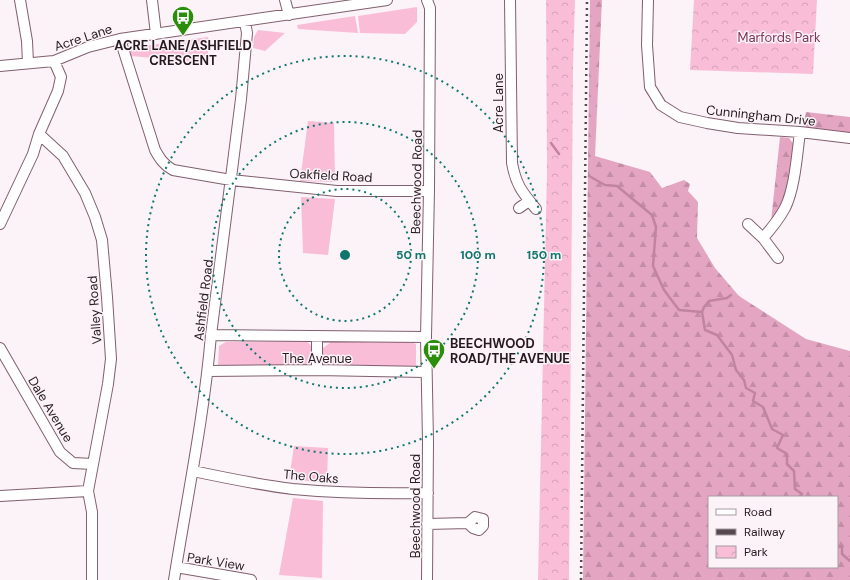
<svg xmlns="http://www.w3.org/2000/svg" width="850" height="580" font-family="'DM Sans',sans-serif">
<defs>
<pattern id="forest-firs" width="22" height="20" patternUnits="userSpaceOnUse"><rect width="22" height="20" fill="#e4a5c2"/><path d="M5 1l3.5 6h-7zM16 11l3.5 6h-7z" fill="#c38da6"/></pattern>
<pattern id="park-crowns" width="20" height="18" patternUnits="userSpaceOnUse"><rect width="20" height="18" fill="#f9bdd8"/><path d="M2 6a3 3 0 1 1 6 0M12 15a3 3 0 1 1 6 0" fill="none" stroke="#d5a2b9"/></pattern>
</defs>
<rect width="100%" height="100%" fill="#fbf3f7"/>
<path fill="#f9bdd8" d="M417,7V22L405,34L360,33L358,16Z
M355,16L358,33L298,29L297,25Z
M258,30L285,33L265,51L253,48L254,37Z
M208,37L209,40L207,63L131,56L129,48Z
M308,121L334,123L335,182L300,181Z
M301,197L335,199L328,255L303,253Z
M305,341C315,346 313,350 314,361L306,367H221L218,365L219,346L226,342Z
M331,342H412L416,344V367L330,368L322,361L323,348Z
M294,446L328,448L327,483L289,479Z
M293,498L323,501L322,578L279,575Z"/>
<path fill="url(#forest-firs)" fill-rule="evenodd" d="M590,0H602L595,156L650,172L662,188L684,180L690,184L688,191L698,202L697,238L715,268L739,296L806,339L850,351V580H583ZM709,497H837V567H709Z
M806,112L850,117V133L803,127Z
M780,137L789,138L795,146L785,201L771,221Z"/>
<path fill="url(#park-crowns)" d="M546,0H575L573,67L569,580H538L547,173Z
M694,0H817L813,74L690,70Z"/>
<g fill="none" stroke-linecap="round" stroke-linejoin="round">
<path stroke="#c184a0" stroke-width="2.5" d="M551,143L559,154
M589,176L605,185L617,186L652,215L656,227L653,266L664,290L679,310L702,312L705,330L717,335L732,355L736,370L744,380L746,388L755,393L753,401L763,407L772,429L783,435L777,448L787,454V464L794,471L795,489L802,494L799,497
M702,312L704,307L709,301L727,298L731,295
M837,547L842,546V554L850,561"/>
<g stroke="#805f6e" stroke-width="12">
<path id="minor" d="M20,0L27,41L28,63
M152,0L156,34
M285,0L289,15
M427,0L430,8L429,191L426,337L428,441L427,580
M510,0L512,163C516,185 522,192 536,209
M648,0L647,45L650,87L661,105L680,117L707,123L738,128L800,132L850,138
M120,39L155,150C160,159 164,165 173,170L231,180L337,191H429
M54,61L61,77L58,91L39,134L63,156L85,193L95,217L102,240L107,297L111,359L108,384L88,491L92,512V580
M0,66L54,61L88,47L120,39L387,0
M519,208L529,201
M0,224L33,154L39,134
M748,224L763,238L778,258
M763,238C771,229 779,219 785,208C795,188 797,154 800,132
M211,335L426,337
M0,348L60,452L73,463L93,464
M317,370V337
M208,371L317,370L426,372
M193,471C226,478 259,485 293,489C338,493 383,494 428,493
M0,496L88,491
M427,524L468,523L475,517L483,519V526L479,530L473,528L468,523
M176,567L251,580
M174,580C187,498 204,417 211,335L241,99L247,33L245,22"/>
</g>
<use href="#minor" stroke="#fff" stroke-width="10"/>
<path stroke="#55494f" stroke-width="2.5" stroke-dasharray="2 4" stroke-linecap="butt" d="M581,580L587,0"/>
</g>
<g fill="none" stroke="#0f766e" stroke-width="2" stroke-dasharray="2 4">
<circle cx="345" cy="255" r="66"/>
<circle cx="345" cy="255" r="133"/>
<circle cx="345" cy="255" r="199"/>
</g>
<defs>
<g id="bus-pin" transform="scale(1.15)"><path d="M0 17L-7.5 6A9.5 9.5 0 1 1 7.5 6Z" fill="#2a8e0b" stroke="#fbf3f7"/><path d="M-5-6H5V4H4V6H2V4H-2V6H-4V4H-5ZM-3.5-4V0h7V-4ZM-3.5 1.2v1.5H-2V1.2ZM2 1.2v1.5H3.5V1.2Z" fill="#fff"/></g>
</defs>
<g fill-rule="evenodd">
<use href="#bus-pin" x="183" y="17"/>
<use href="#bus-pin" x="434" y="350"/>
</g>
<g text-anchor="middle" stroke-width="3" stroke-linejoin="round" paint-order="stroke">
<g font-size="13" fill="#26191f" stroke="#fbf3f7">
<text transform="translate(83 37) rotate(-18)" y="5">Acre Lane</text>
<text transform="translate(498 103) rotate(-90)" y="5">Acre Lane</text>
<text transform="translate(761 115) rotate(6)" y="5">Cunningham Drive</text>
<text transform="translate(331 175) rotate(3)" y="5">Oakfield Road</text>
<text transform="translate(416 182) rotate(-89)" y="5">Beechwood Road</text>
<text transform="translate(203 300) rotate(-83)" y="5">Ashfield Road</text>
<text transform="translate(94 310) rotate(-94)" y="5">Valley Road</text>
<text x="317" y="363">The Avenue</text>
<text transform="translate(51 409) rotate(59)" y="5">Dale Avenue</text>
<text transform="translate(311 476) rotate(5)" y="5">The Oaks</text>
<text transform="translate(415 506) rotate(-90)" y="5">Beechwood Road</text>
<text transform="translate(216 561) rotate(9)" y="5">Park View</text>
</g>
<g font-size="13" fill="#7f345b" stroke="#fbf3f7">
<text x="779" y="42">Marfords Park</text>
</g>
<g font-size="13" font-weight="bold" fill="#26191f" stroke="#fbf3f7">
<text x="183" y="50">ACRE LANE/ASHFIELD<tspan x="183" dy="15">CRESCENT</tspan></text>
<text x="450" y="348" text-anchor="start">BEECHWOOD<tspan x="450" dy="15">ROAD/THE AVENUE</tspan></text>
</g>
</g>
<circle cx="345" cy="255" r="6" fill="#0f766e" stroke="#fbf3f7" stroke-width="2"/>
<g font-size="12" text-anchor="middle" font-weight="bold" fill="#0f766e" stroke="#fbf3f7" stroke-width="3" stroke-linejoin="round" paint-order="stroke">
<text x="411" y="259">50 m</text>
<text x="478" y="259">100 m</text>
<text x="544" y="259">150 m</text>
</g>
<rect x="708" y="496" width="130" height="72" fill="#fbf3f7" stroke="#a69ca1"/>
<rect x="716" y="509" width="20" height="6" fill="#ffffff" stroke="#a69ca1"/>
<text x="744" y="516" font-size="12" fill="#26191f">Road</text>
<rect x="716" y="529" width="20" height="6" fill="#55494f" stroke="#a69ca1"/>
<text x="744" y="536" font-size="12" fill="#26191f">Railway</text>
<rect x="716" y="546" width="20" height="12" fill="url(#park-crowns)" stroke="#a69ca1"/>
<text x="744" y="556" font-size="12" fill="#26191f">Park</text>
</svg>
